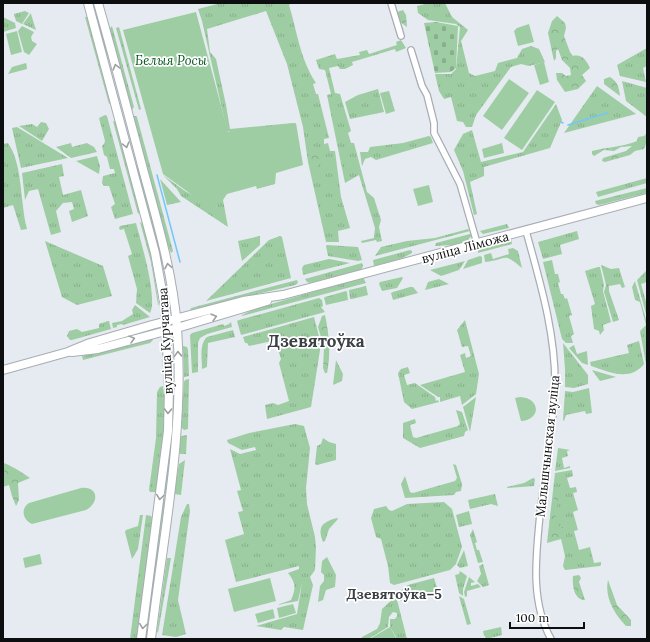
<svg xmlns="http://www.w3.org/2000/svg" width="650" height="642" font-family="Lora,serif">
<defs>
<pattern id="grass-tufts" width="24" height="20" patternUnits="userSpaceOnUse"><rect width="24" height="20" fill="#9fcda3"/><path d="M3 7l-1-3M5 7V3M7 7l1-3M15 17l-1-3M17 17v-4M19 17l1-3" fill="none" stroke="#88af8b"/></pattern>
<pattern id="forest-crowns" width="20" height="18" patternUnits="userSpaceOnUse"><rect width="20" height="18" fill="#9fcda3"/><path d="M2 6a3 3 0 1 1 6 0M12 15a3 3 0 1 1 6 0" fill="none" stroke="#88af8b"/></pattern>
<pattern id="cemetery-stones" width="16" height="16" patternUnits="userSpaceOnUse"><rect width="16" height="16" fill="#9fcda3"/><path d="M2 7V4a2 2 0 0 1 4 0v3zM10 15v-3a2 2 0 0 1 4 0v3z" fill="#88af8b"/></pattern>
</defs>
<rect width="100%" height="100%" fill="#e5ebf1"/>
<path fill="url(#grass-tufts)" d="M92,3H95L110,63L103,44Z
M221,3H291L289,5C297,31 300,59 316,83L313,84L316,94H318L329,138L324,139V144L328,143L330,151H335L341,197L350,228L338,231L339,242H326L308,162L303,127L287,64L266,11L207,29L210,52L216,59L226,105L230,129L293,123L301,165L273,172L274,184L257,189L256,186L227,194L223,200L228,227L181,196L177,189L163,175L185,191L216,207L226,157L242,135L227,131L202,21L198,9Z
M429,3H445L452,17L468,30L461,41L469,73L475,76L495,71L498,63L517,58L522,49L531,46L539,49L545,62L529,66L521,64L511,67L476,115L472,127H466L463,122L457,121L451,97L444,99L439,91L435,74H451L456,69L460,27L456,24L428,20L418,13L417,6Z
M25,11L29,13L22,24L16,21L14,14Z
M31,13V14L36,30L23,24Z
M3,17L15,23L16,28L3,32Z
M85,17H88L111,102L109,104Z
M112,26L134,107L132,110L109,29Z
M119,27L141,109L139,110L116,28Z
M401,40L406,48L396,52L395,49L352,62L353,65L345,69H340L338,66L329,68L335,93L340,94L351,131L348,133L351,143H354L367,192L374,198L381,220L379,227L382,241L377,242L376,240L362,243L361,241L374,238L375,228L359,175L345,183L327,95L331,94L325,70L319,69L316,60L335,54L337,59L360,55L359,52L367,50L369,54L397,45L396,42Z
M647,48V66L643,68L646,82L620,76L617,65Z
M26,63L27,69L8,74L12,67Z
M622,81L647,88V117L626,101Z
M597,86L636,114L564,133Z
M378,89L384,112L350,119L345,102L358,95Z
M556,104L562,120L550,148L484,167V176L470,182L477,214L474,215L463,171L454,150L463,134L472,130L481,162L523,152Z
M105,115L107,116L133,214L115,219L111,207L115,204L109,186H104L102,183L103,176L115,173L114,169H110L107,157L104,155L102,146L104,144L105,141L99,118Z
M133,116H136L137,117L173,251L171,253L165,239Z
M113,121L116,122L140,211L138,214Z
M41,122L46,123L49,129L42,141L19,126L32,124L37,127Z
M17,127L68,158L21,168L12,128Z
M429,136L431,137L433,143L376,160L371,157L365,159L362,166L360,152H368L370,147L403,143Z
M8,143C23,164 20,203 27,229L21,230L13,205L3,208V144Z
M71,143L72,147L87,143L94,147L97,152L71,158L56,147Z
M97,156L100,166L99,174L76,161Z
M133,158L142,178L164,265L156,244Z
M62,164L64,176L59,177L63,195L81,190L88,216L72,222L69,211L74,209L72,202L63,203L56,211L61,232L51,235L38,189L29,191L25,200L22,173Z
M647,178V183L598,197L596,192Z
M160,179L181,202L167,205Z
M647,188V193L599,205L596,204L595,201Z
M140,222L143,224L150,249L159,305H158L151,262Z
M136,223C141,242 158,298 150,313L136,303L137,289L128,256L132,254L124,229L120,230L119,228L120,226Z
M507,224L509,228L483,234L480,231Z
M468,229L470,231L375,256L381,247L407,241L435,238Z
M577,231L579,239L560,245L562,254L543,259L538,242Z
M470,234L471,236L467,242L453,245L435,246L436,243Z
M260,236V245L242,261L238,241Z
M280,236L282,237L291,278L206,301L269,240Z
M511,238L512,244L478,253V251L481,246Z
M45,241L103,266L112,296L77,305L62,297Z
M327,245L358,247L362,260L358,261L328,256L326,246Z
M513,248L518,251L522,268C502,251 508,260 485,262L484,255L491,253L493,259L509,254L508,249Z
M410,250L412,251V253L401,259L374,266L373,260Z
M480,256L482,257V263L463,269L468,260Z
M329,259L350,263L303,275L302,268L304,265Z
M552,260L555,274H558L560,282L558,283L561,294H563L565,299L567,298L572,315L569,316L574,334L571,336L573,343H566L562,339L543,262Z
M465,261L459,270L441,276L430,270Z
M362,263L363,266L361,270L310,283L307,282L305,279Z
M601,265L611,269L619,268L625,287L622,288L620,284L609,286V291L619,320L613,322L604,292L606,285Z
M598,267H600L604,285L603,291L611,322L603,325L604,330L600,335L599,331L594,329L591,306L595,304L585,271Z
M647,270V282L641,284L647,305V318L637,280Z
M363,277L366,283L242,316V315L254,309L319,290L325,287Z
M402,277L403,278L397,288L382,291L379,284L380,282Z
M439,279L449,284L425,290L428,282Z
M297,280L298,283L295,285L190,310L191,308Z
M635,281L647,323L646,364L640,331L646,325L640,302L635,300L632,287Z
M366,286L368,295L352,299H350L349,290Z
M410,287H413L418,293L393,300L391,293L393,292Z
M346,291L347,292L348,300L326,305L324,298L325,297Z
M319,298L322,300L323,306L321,307L325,312L241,335L237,321L239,320Z
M135,305L150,317L123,325L122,324L117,325V327L113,328L112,323L122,321L133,314L132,310Z
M314,317L321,344L311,407L267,419L265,405L273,403L278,405L289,401L279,363L281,359L276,343L272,341L249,346L247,343H245L243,337Z
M465,320L479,374L476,394L462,405L460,396L440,402V397H438L420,385L465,372L460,355L465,353L466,358L471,356L468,346L462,347L457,330Z
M108,321H109L111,329L72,340H70L67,336L69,331L77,329L82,332L99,328V324Z
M231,322L232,327L207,334L200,338L198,343V372L192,373L190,335L192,333L223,324L224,326L229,324Z
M233,330L235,337L208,343L207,367L202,369C202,359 199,344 207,337Z
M152,338L153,340L150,343L83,360L82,356Z
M639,341L644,364C630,382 609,372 591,366L590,362L629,353L627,345Z
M563,343L588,375V384L574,388L565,387V369Z
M574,345L577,354L587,351L588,365L582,363L569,348Z
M183,346L187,347L188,350L189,376L184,377Z
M336,360L343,374L342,381L333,385Z
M408,367L410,373L404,375L407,385L415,383L435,397L436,401L438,400L439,402L412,409L404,402L398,373L401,369Z
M592,370L616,377L600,381Z
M189,379L188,429L184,430L181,427L184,382L185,380Z
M163,386C168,421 160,458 156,492H150L149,490L156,438L157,392L160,387Z
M589,388L592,413L586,414L585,411L566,415L564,421L563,420L565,391L573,392Z
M476,397L470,432L463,407Z
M172,403H174L173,432L166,493H164L168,458Z
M456,410L462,412L468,430L465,432L464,436L420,448L403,438V423L415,419L416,423L410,425L413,437L416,438L458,426L460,424Z
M295,424L304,426L310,448L306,488L307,504L315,537L316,547L315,570L310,577L313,585L303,630L284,627L281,630L256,626L297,614L302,582L298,601L277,605L291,600C296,589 296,583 288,573L299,569V566L236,582L225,540L244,534L238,512L243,511L237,491L241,490L230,449L240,454L256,450L255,447L242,450L228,443L227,440L249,433Z
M187,435L186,454H180V437L182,436Z
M323,438L329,442L336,444V460L317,465L315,464L317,446L321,444Z
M558,448L570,450L567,451L568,456L562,458L564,468L570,466V468L555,471Z
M185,460L181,495L174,494L179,464Z
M453,464L456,465L462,484L461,491L456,492L454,495L405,498L401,484L405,476L410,492L413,493L455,481L457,478Z
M572,470L573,476L567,478L570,488L576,487L577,492L573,493L578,510L573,512L578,530L574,531L579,550L590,547L594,563L601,562V565L600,566L565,570L563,566L565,556L561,539L547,543L555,473Z
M533,478L535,479L534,486L507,488V487L524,483Z
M495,494L498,506L491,504L470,509L468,500Z
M163,498L165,499L156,568H154Z
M444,502L452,509L462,547L456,564L450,570L394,585L390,583L388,566L381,539L376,537L371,518L374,509L386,506L389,510L392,511L407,504Z
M187,504H189L190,511L178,600L186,634L176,637L162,635L181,517Z
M469,511L472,524L459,527L456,515Z
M140,515H143L138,549L132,559L125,532L126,530L138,526Z
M146,515L151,516L153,520L137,639H130Z
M337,518L338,519L329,529L325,541L323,542C317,527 322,522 337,518Z
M473,529L477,542L475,543L477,550H479L483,562L478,563L470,535Z
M464,550L468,566L460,568L457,565Z
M327,557L336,575L335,587L326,590L323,600L318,602L320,586L324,581V575L321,572L322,561Z
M167,558H171L158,633L157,631Z
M483,564L489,585L483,587L477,581L481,574L479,566Z
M460,571L467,576L463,589V596L459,593L455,575L459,574Z
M153,577H155L147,639H145Z
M469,577L475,582L471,583V586L478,584L481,587L467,591V596L465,597L464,592Z
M434,578L438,591L400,601L398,593L408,585Z
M396,596L407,639H395L396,637L390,627V619H395L397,616V613L393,612L389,617L388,627L370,638V639H361L362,637L377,629L380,623L382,609Z
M459,596L464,599L471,624L467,625Z
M501,627L502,635L486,639L485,636H484L483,631Z"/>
<path fill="url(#forest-crowns)" d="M403,10L406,15L407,27L399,21L397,12Z
M557,16L565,23L566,28L564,36L570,52L573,56C582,54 586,60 590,68L582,75L586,81L578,89L565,92L557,80L556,73H562L566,76L571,75L570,68L562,60L558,49L556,51V58L554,61L548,33L552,21Z
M610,77C618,82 619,88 620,96L604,84V79Z
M647,133V144H646L644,149L635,151L630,155L605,162L602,161L603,158L626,151L632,146L621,147L614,151L604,150L594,156L592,154V151C607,147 623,147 637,141L638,137L644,136Z
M310,144L319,149L322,162L315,168L311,169L308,149Z
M325,315C329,333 331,355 327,373H325L323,368L324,348L318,327L322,316Z
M3,463C7,463 25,474 30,478L18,483L19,500L16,506L12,496L9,485L3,487Z
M556,488C563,501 550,512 559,526L567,528L566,535L563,538H557L549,540C547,530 553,500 556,488Z
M579,575L581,578L579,582L585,600C574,600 572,585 573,576Z
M608,580L617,605L631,620V626H626C615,615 604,597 608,580Z"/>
<path fill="url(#cemetery-stones)" d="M436,22L458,26L456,68L451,72L435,73L424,23Z"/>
<path fill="#9fcda3" d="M196,12L228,132L296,123L303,165L276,173L275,184L258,188L257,185L227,193L213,210L163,174L123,30Z
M529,24L534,42L518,46L514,31L517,28Z
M22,26L34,32L31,37L32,41L37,44L29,55L24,52L18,31Z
M17,31L22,52L11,55L6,34Z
M544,62L549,82L540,85L534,65Z
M509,79L529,93L502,130L483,116Z
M537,90L555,102L522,150L504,138Z
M389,91L395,111L386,114L380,93Z
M502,143L504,153L484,158L482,149Z
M429,185L433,202L418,206L413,189Z
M520,397C541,398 541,420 521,421L515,398Z
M81,488C98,486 100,502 86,510L32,524C23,520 20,509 29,503Z
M40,554L42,564L25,568L23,558Z
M270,578L276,601L234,612L228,589Z
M293,604L296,613L279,618L277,608Z
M273,609L275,618L258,623L255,614Z
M390,627L396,638L393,639H372L371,638Z"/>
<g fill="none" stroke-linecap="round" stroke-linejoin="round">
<path stroke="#71c6fb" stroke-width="1.5" d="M561,122L563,123
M568,125L607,113
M157,175L180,262"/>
<g stroke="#a8adb3" stroke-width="8">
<path id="street" d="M391,3L401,36
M411,50L422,86L427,95L434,123V133L460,184L477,243
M526,231C540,282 556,334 555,388C553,429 545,473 540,514C536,556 530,601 551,639"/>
</g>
<g stroke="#a8adb3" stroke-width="10">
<path id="secondary" d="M88,3L155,253L165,307L169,388L168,431L141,639
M98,3C114,59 129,116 144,173C158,224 173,275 177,328C185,433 163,536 151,639
M72,352L98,349L177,328L267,301
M3,370L68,352L90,343L152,325L243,301L283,295L647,198"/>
</g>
<use href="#street" stroke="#fff" stroke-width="5.5"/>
<use href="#secondary" stroke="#fff" stroke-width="8"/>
</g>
<defs><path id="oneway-chevron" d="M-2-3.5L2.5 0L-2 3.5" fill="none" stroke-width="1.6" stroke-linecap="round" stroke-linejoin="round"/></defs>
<g stroke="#9e9f9f">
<use href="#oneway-chevron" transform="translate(116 67) rotate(-105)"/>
<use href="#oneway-chevron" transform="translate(126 145) rotate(75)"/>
<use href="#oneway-chevron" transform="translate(168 266) rotate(-101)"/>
<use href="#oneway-chevron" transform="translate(214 317) rotate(-16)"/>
<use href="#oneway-chevron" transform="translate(132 339) rotate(-15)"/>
<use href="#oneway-chevron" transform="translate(178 354) rotate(-92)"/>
<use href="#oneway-chevron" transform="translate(168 411) rotate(92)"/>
<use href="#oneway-chevron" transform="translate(160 497) rotate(98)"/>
<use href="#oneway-chevron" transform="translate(143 626) rotate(97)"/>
</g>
<g text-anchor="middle" stroke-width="3.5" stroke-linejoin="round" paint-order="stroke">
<g font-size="13" font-style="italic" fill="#04551d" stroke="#fff">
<text x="171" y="65">Белыя Росы</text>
</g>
<g font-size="13" fill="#0c0e10" stroke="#fff">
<text transform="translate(465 247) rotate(-15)" y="5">вуліца Ліможа</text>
<text transform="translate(165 341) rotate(-93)" y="5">вуліца Курчатава</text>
<text transform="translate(547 446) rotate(-84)" y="5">Малышчынская вуліца</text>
</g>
<g font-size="14" font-weight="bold" fill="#3c4045" stroke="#fff">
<text x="394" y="599">Дзевятоўка–5</text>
</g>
<g font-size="17" font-weight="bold" fill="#3c4045" stroke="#fff">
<text x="316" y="347">Дзевятоўка</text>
</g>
</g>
<rect width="650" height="642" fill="none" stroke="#0c0e10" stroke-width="8"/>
<path d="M510 622v6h74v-6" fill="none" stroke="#0c0e10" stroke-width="2"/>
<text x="516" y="622" font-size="12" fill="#0c0e10" stroke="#ffffff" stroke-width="3" paint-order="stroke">100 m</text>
</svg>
